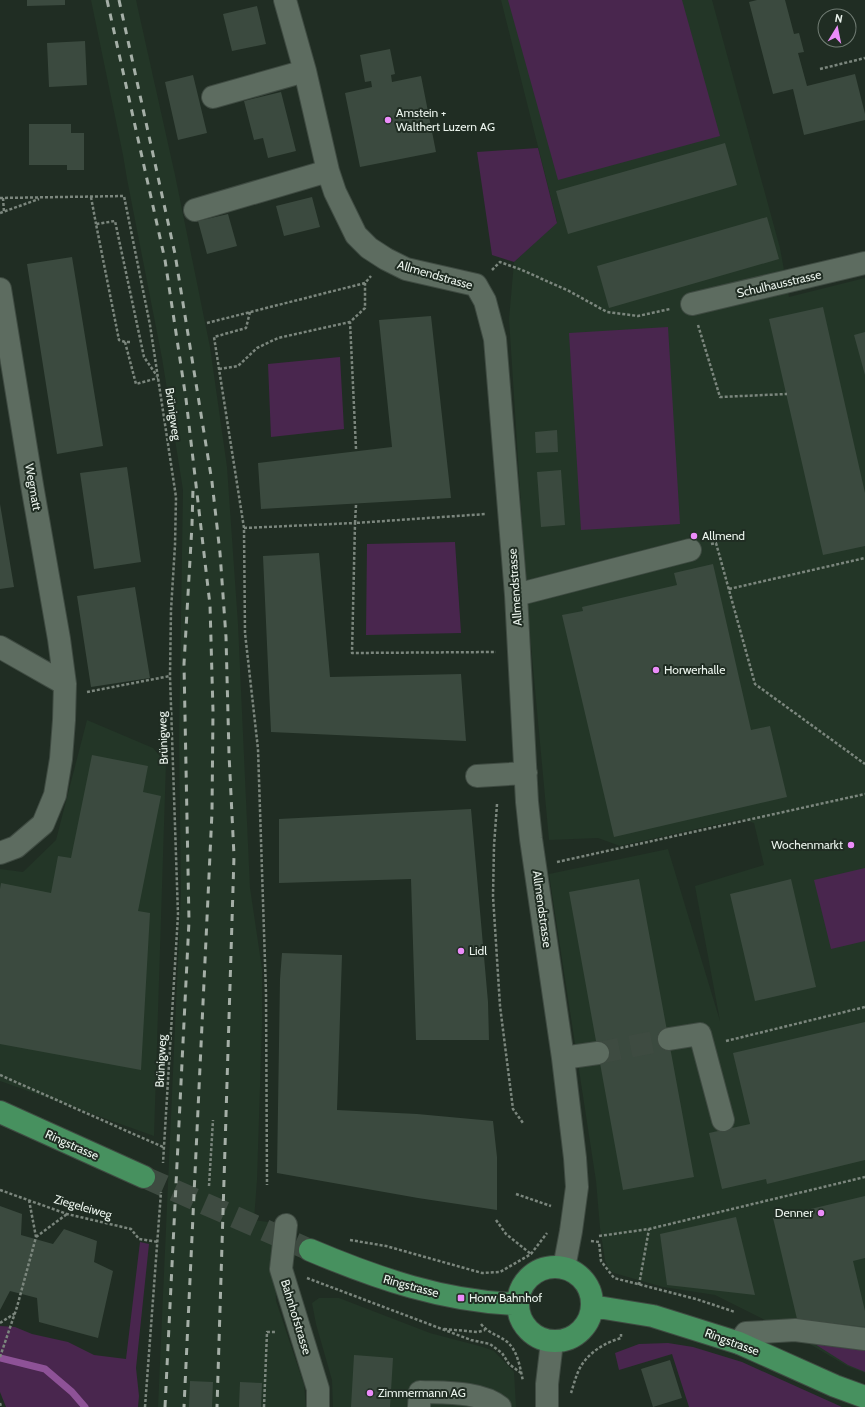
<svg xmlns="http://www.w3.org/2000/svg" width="865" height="1407" font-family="Cabin,sans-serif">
<rect width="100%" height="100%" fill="#202d23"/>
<path fill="#233627" d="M91,0H136L175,175L210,347L227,467L238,624L250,888L262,969V1024L257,1180L254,1220L275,1223L276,1301L304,1385L306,1407H158L181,893L179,742L183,490L162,358L127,179L123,155Z
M501,0H712L780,248L789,297L865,278V1373L847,1366L791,1333L715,1295L663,1287L614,1273L609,1270L605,1260L600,1228L596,1181L549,874L668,849L720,1021L695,886L764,865L754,823L742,819L620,846L598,838L549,840L528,613L509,319L514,262L557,222Z
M87,720L153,748L166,763L154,1136L0,1081V869L23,872L56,840Z
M319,1298H339L430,1333L483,1347L494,1351L514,1372L516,1407H333L332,1380L316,1324L312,1303Z"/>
<path fill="#49264e" d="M508,0H682L720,136L558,180Z
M538,148L557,223L514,262L492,255L477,152Z
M668,327L680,524L581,530L569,333Z
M340,357L344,429L271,437L268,364Z
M455,542L461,633L366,635L367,544Z
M865,868V941L831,949L814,880Z
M140,1242L149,1244L136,1368L139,1396L138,1407H6L0,1392V1326L15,1327L32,1334L68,1342L94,1355L126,1359Z
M807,1339L865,1346V1372L848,1365Z
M668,1343L693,1347L742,1362L842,1407H689L672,1354L619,1370L615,1353L639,1344Z"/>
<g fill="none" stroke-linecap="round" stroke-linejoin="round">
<path stroke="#8e5297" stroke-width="7" d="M0,1358L45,1369L72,1392L85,1407"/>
</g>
<path fill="#3b4a3f" d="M27,0H65V5L27,6Z
M757,0H785L794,34L799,33L804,52L798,53L807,86L855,74L865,114V120L804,135L793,89L773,94L749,2Z
M257,6L266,44L232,51L223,14Z
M85,41L87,85L49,87L47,43Z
M390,49L395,74L391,75L392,82L421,76L436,152L360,167L345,93L372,87L371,81L365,82L360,55Z
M193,75L207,133L178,140L165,82Z
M281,92L296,151L268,158L263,138L254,140L244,101Z
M29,124H71V133H84V170H67V165H29Z
M725,143L737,185L568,234L556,191Z
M312,197L320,227L284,236L276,206Z
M228,214L237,246L207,254L198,221Z
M767,217L779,259L609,308L597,266Z
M72,257L103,446L57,454L27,264Z
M823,307L865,493V546L823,555L769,319Z
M431,316L451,498L261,509L258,463L392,447L379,320Z
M865,332V375L854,335Z
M557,430L558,452L536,453L535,432Z
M127,467L141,562L94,569L80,473Z
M561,470L565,525L541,527L537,472Z
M0,504L14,587L0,589Z
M319,553L330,677L461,674L466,741L271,732L263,556Z
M713,564L751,730L770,726L787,797L614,837L562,615L583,611L582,607L677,585L674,573Z
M135,587L150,678L91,687L77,596Z
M92,755L148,766L143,792L161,796L138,911L150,913L141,1070L0,1044V889L1,883L51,893L58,856L71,858Z
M471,809L488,1002L489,1040H416L411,879L279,883V819Z
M639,879L694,1177L623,1190L569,892Z
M791,879L816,987L755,1001L730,894Z
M282,953L342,955L337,1110L417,1114L493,1121L497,1157V1210L418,1198L277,1173L280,979Z
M865,1022V1160L767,1184L766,1179L722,1189L709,1133L750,1124L733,1053Z
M865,1196V1258L853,1261L865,1311V1327L797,1319L773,1218Z
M0,1206L22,1214L21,1235L53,1244L64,1229L97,1241L94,1262L113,1271L98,1338L39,1322L37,1298L10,1291L0,1310Z
M736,1217L755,1295L667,1285L660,1234Z
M354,1355L393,1358L390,1407H351Z
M670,1360L682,1398L653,1407L641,1369Z
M190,1381L213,1382L212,1407H189Z
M240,1382L262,1383L261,1407H239Z"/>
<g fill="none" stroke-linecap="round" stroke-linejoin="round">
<path stroke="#3e4b41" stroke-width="22" stroke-dasharray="22 11" stroke-linecap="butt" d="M598,1053L669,1039"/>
<path stroke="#3e4b41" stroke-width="22" stroke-dasharray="22 11" stroke-linecap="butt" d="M144,1177L310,1250"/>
<g stroke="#3f4b42" stroke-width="24">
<path id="minor" d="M285,0L305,71L328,171L335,192L356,235L369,248L386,259L406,269L476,285L485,301L495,339L516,595L527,802L531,839L563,1058L575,1158L577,1187L571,1231L564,1268
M213,97L305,71
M195,210L328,171
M0,289L32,485L59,639L65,684L64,720L61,759L55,795L43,824L16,847L0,853
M692,304L865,263
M516,595L690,550
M0,647L65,684
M477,776L526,773
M669,1039L700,1034L723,1120
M563,1058L598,1053
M286,1225L281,1269L318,1389V1407
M739,1343L746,1333L795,1330L865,1339
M419,1407L420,1392C444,1393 481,1391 500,1407
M547,1407V1384L552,1342"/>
</g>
<g stroke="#3f4b42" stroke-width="24">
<path id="major" d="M0,1112L144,1177
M310,1250C376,1278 445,1302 518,1304
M518 1304a37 37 0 1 1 74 0a37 37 0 1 1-74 0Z
M593,1308H604L653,1316L739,1343L835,1386L865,1397"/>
</g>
<path stroke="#7b867d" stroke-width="2.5" stroke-dasharray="3 2" stroke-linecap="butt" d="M820,69L865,58
M91,197L96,224
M0,198L124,196L150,325L176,497L175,545L171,610L170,676L178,915L163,1163
M3,198L4,212
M0,213L39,199
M492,270L500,262L522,270L569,291L607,312L638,316L670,309
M250,312L246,328L214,337L244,528L245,633L258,749L266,993L267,1185
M207,323L365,283L371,276
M698,325L720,397L787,394
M125,342L136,384L158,378
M130,342H125L119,340L96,224L115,221L144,357L157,376
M219,369L238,366L257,348L278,338L350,322
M356,449L350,322L365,308V283
M356,505L355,523L486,514
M244,528L355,523L352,653L496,652
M711,544L716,543L755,684L865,764
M729,589L865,558
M87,692L170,676
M497,804L494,846L493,896L500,1006L513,1109L523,1123
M557,862L865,794
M726,1041L865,1007
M0,1075L163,1147
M209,1186L213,1120
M0,1190L67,1214L131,1229L139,1239L158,1242
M516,1194L551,1206
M496,1220L506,1234L531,1254
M599,1236L649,1229L865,1177
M36,1237L67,1214
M350,1240L386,1246L482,1273L500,1272L531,1254L547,1233
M591,1241L599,1242L601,1261L614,1278L696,1299L735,1312
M307,1278L471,1340L490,1344L502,1353L509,1364L521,1373
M639,1285L649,1229
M0,1323L14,1314
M481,1324C488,1333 498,1335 506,1341C518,1350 520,1368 523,1381
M444,1329L478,1332L485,1330
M0,1357L17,1307L36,1237L29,1200
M571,1393C573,1387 575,1379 578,1372C585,1355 603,1343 621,1338V1334
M0,1403L1,1407
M145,1407L161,1192
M264,1407L267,1332H276"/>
<use href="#minor" stroke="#5d6c60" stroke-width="22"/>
<use href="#major" stroke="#47915f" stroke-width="22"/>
<path stroke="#a5afa7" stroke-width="3" stroke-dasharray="7 7" stroke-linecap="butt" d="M107,0L165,260L186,399L210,605L213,711L212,812L184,1407
M119,0L175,254L212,482L220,553L226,637L229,754L234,856L217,1407
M165,1407L189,921L184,664L192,525L193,488"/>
</g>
<g fill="#ec8cfa" stroke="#202d23" stroke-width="1.5">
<circle cx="388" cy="120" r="4"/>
<circle cx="694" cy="536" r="4"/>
<circle cx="656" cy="670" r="4"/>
<circle cx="851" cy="845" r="4"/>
<circle cx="461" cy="951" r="4"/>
<circle cx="821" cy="1213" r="4"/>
<rect x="457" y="1294" width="8" height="8" rx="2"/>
<circle cx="370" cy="1393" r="4"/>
</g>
<g text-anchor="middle" stroke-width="4" stroke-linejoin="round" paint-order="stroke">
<g font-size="12" fill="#ebf4ed" stroke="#202d23" text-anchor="start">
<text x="396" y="117">Amstein +<tspan x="396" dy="14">Walthert Luzern AG</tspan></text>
<text x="702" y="540">Allmend</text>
<text x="664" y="674">Horwerhalle</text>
<text x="843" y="849" text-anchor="end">Wochenmarkt</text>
<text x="469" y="955">Lidl</text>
<text x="813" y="1217" text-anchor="end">Denner</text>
<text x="469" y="1302">Horw Bahnhof</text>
<text x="378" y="1397">Zimmermann AG</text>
</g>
<g font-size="12" fill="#ebf4ed" stroke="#202d23">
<text transform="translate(435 275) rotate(16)" y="4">Allmendstrasse</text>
<text transform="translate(779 284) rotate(-13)" y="4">Schulhausstrasse</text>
<text transform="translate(173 414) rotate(82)" y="4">Brünigweg</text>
<text transform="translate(33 487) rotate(80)" y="4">Wegmatt</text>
<text transform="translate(515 587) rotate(-94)" y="4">Allmendstrasse</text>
<text transform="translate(163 738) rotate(-92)" y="4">Brünigweg</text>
<text transform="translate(542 909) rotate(82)" y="4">Allmendstrasse</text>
<text transform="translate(161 1061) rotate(-87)" y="4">Brünigweg</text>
<text transform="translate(72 1145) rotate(24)" y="4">Ringstrasse</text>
<text transform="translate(83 1207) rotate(16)" y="4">Ziegeleiweg</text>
<text transform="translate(411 1286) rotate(15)" y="4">Ringstrasse</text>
<text transform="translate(296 1317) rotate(73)" y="4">Bahnhofstrasse</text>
<text transform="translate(732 1342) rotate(20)" y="4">Ringstrasse</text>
</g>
</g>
<g transform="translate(837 28) rotate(10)"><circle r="19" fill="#202d23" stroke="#717d74"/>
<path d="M0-3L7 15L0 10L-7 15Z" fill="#ec8cfa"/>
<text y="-6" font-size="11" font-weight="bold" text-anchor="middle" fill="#ebf4ed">N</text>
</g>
</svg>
